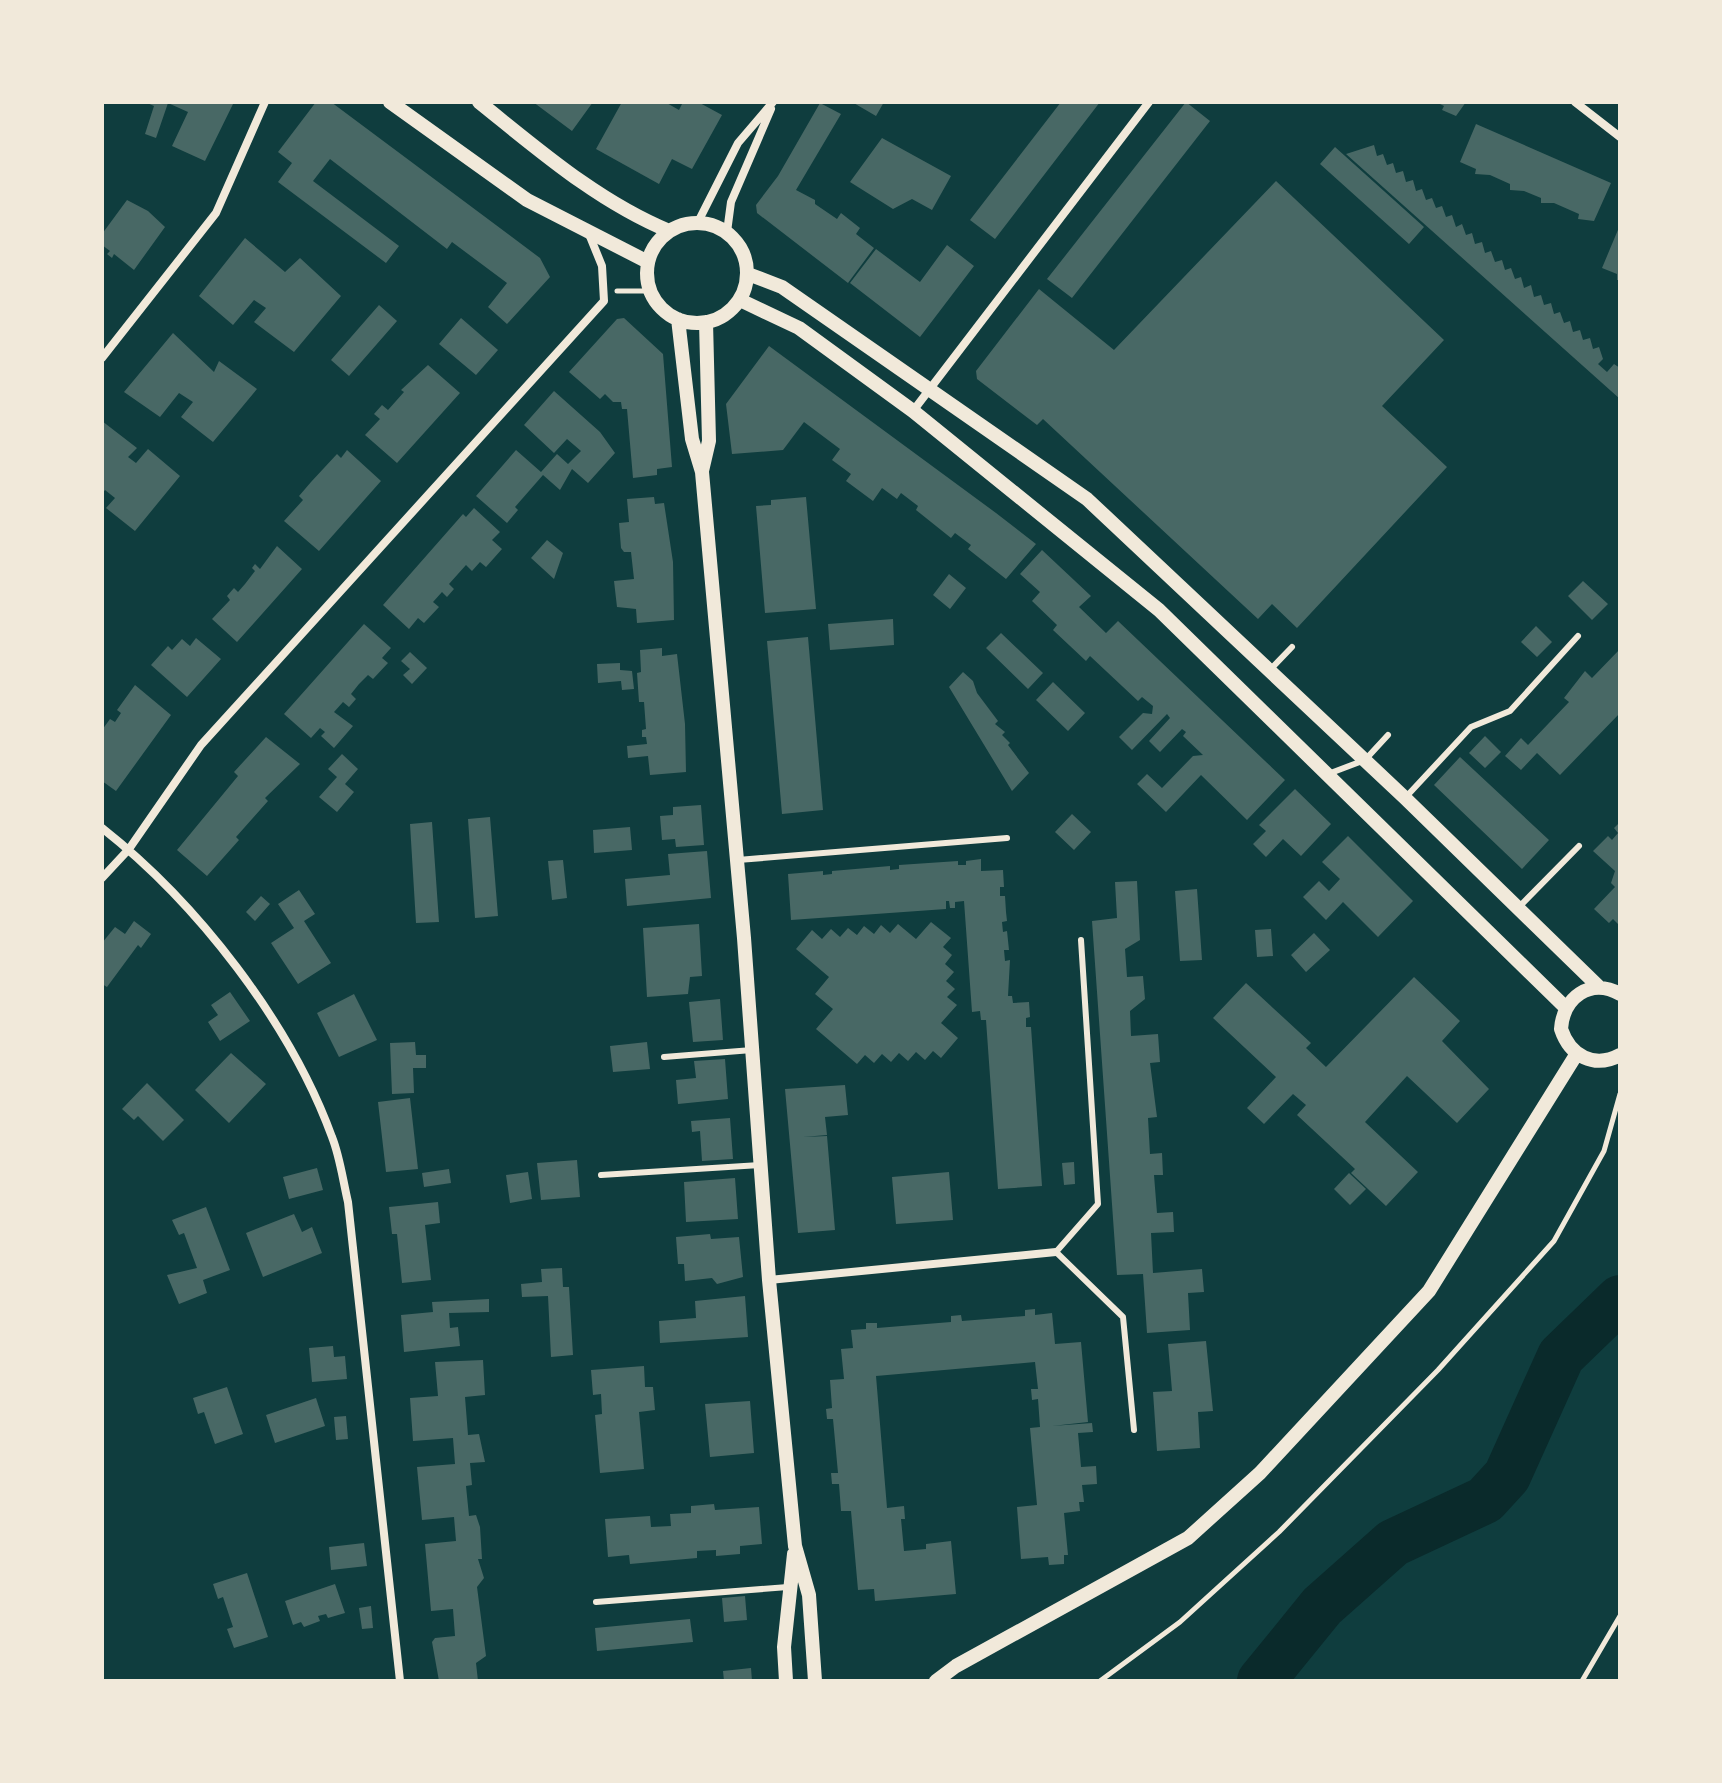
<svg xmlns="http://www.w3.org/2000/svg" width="1722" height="1783" font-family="'Alegreya Sans',sans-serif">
<rect width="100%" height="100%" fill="#0f3d3e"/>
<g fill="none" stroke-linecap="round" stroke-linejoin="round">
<path stroke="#0a2a2b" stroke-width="48" d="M1261,1681L1322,1606L1393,1543L1485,1500L1507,1476L1561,1356L1620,1299"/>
</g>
<path fill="#486865" d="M145,102H234L205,161L172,146L188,112L168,103L156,138L145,134L154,106Z
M316,102H331L540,258L550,277L507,324L488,307L507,283L452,242L447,249L330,159L313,181L399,246L386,263L278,182L292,163L278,152Z
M533,102H593L572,131Z
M622,102H665L679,110L683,102H698L722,115L692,169L672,159L659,184L596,149Z
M852,102H884L876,116Z
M1061,102H1100L995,239L970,220Z
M1186,102L1210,121L1072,298L1047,279Z
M1436,102H1466L1456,116L1442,110L1444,106Z
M820,103L841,114L796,190L815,200V204L837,219L841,213L860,228L856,234L874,248L848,283L757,213L756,205L778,176Z
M1476,124L1611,183L1594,221L1578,219L1579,214L1554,203H1541V198L1524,191L1510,190V184L1490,175L1475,174L1476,169L1460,162Z
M882,138L951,176L932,210L912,199L893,209L850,182Z
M1374,145L1377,156L1383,154L1387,165L1393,163L1396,173L1403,171L1406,182L1413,180L1416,191L1422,189L1426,200L1432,198L1436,208L1442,206L1446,217L1452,215L1456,227L1462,224L1466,235L1472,233L1475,244L1482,242L1485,253L1491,251L1495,262L1502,260L1505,270L1511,268L1515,279L1521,277L1524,288L1531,285L1534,297L1541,295L1544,305L1551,303L1554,314L1560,312L1564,323L1570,321L1573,332L1580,330L1583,340L1590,338L1593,349L1599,347L1603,359L1598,364L1607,372L1614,364L1620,368V399L1346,154Z
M1335,147L1424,227L1409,244L1320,164Z
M1276,181L1444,340L1382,406L1447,467L1297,628L1272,604L1258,619L1043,419L1037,425L977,379L976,371L1039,289L1114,350Z
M127,200L148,211L165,227L134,270L114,254L112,258L107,254L110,251L102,245V234Z
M1620,225V280H1617V274L1602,268Z
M245,238L285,272L300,258L341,296L294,352L254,322L266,308L254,300L233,325L199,296Z
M947,245L974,266L920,337L850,283L876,249L920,282Z
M379,305L397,321L349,376L331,360Z
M461,318L498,350L476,375L439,344Z
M624,318L663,354L672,467L657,469V475L633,478L627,409H622L621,402H613L605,394L600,399L569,372L617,319Z
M173,333L214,372L219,361L257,389L213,442L181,417L193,402L179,393L160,417L124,392Z
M769,346L996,513L1036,544L1006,579L968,549L971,545L955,533L951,538L916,510L918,506L901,493L897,499L882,488L873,501L846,481L851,474L832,460L840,449L804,422L783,450L732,454L726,404Z
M428,365L460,393L397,463L365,435L380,419L374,414L382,405L388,410L404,392L401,390Z
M554,391L600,432L615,453L588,483L572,469L560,490L543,475L515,507L518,510L507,523L476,496L516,450L541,472L557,454L568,464L581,451L567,439L554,453L524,425Z
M102,421L137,448L128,457L136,463L148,449L180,476L135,531L106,508L115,498L105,490L102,494Z
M347,450L381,481L319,551L284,521L303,500L299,496L311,482L337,454L341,458Z
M654,497L655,504L664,503L673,562L674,620L637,623L636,609L617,607L614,581L634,579L631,552H624L621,548L619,523L629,522L627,499Z
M806,497L816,609L765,613L756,506L771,505V500Z
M474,508L500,532L492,540L502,549L486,567L480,562L472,571L466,565L449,584L454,589L447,597L442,592L433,602L439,607L424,623L418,618L409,629L383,605L463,514L466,517Z
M547,540L563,553L554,579L531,558Z
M277,546L302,569L237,642L212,619L230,600L227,596L234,588L238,592L245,584L255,571L252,568L255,564L260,569Z
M1042,550L1091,596L1079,607L1106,633L1118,621L1285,780L1247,820L1201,775L1166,812L1137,784L1147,774L1162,788L1193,756L1203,755L1183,736L1186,732L1182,729L1160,752L1149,741L1170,718L1167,714L1132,750L1119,737L1143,713L1152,714L1153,706L1142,697L1138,701L1090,656L1086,661L1053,630L1057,625L1032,601L1040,592L1020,574Z
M949,574L966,588L950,609L933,595Z
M1583,581L1608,604L1592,620L1568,596Z
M893,619L894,645L830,650L828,624Z
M364,624L391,648L382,658L388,663L373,679L368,675L359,684L351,694L356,699L349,707L343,702L334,712L353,726L334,748L321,736L325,732L320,728L311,738L284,714Z
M1536,626L1552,642L1537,657L1521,642Z
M1001,633L1043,673L1028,689L986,648Z
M808,637L823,810L782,814L767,641Z
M196,638L221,659L187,697L151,665L168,646L172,650L182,639L190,646Z
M662,648V656L677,654L685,724L686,772L650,775L648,756L628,758L627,746L647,744L646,737H642V730L646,729L644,702H639L637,673L641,672L640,650Z
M1620,649V713L1560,775L1537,753L1521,770L1505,756L1521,738L1528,745L1569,702L1564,698L1585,671L1592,678Z
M410,652L427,668L412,684L403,675L410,669L401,661Z
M620,663V670L632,671L634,689L622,690L621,681L598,683L597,664Z
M963,672L973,681L977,693L998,721L995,724L1005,732L1002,735L1010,743L1008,745L1029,773L1012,791L949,687Z
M1053,682L1085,713L1068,731L1036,700Z
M135,685L171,715L116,791L102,781V730L110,719L115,722L121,713L117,710Z
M1485,736L1501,752L1485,768L1469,753Z
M266,737L300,764L265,798L268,801L236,837L239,840L207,876L177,850L238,776L234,772Z
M342,754L358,769L345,784L354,792L337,812L319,797L337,777L328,769Z
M1460,757L1549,840L1522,869L1434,785Z
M1295,789L1331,824L1301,856L1283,839L1266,857L1253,844L1266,831L1259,825Z
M701,805L704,845L676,847L675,839L662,840L660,816L673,815V807Z
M1072,814L1091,832L1074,850L1055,832Z
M490,817L498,916L475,918L468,819Z
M432,822L439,922L416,923L410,824Z
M1620,822V926L1613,919L1609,923L1594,909L1615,887L1611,883L1615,871L1593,851L1608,836L1612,840L1618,833L1614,828Z
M630,827L632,850L594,853L593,830Z
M1348,836L1413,901L1378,937L1343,902L1326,920L1303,897L1319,881L1329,891L1340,879L1322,862Z
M707,851L711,898L627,906L625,879L670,875L668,854Z
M981,859V871L1003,870L1004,887H1000V896H1005L1006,912L1007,921L1002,922L1003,932L1007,931L1009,950H1004L1005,961L1010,960L1008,996H1012L1013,1003L1029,1002L1030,1017L1026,1018V1027H1031L1042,1186L998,1189L986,1020H981L980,1011L972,1012L964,901L955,902V908H950L949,901H946V909L791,920L788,874L823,871V875L832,874V871L890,866V870L899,869V865L958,861V865H966V861Z
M563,860L567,898L552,900L548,861Z
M1137,881L1140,940L1125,949L1127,977L1143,976L1145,999L1130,1011L1131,1036L1158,1034L1160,1062L1150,1063L1157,1117L1148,1118L1150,1154L1162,1153L1163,1175H1154L1157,1213L1173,1212L1174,1232L1151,1233L1153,1273L1202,1269L1204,1292L1188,1293L1190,1330L1147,1333L1143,1274L1117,1275L1092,921L1117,918L1115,882Z
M1197,889L1202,960L1180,961L1175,891Z
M299,890L315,914L304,921L331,963L298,984L271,943L294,928L278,904Z
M261,896L270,904L255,921L246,912Z
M134,921L151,934L141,948L138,945L107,987L102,984V943L115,927L125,934Z
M931,922L951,938L943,947L952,955L945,964L954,972L946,981L955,989L947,997L957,1005L941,1023L958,1038L941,1058L933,1051L925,1060L916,1052L908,1061L899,1053L891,1062L882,1054L874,1063L865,1055L857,1064L816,1029L833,1009L815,994L829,977L796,949L812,930L822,939L831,929L840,937L848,928L857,935L864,926L874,934L881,925L890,933L898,924L916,939Z
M699,924L702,976L690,977L688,994L647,997L643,928Z
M1271,929L1273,956L1257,957L1255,930Z
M1314,933L1330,950L1306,972L1291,955Z
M1414,977L1460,1021L1442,1041L1489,1089L1457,1123L1407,1076L1365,1122L1418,1172L1386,1206L1351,1173L1355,1169L1297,1115L1306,1105L1293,1094L1264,1124L1247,1108L1276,1077L1213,1018L1246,983L1311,1043L1306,1048L1326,1067Z
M230,992L250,1021L220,1041L208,1022L218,1015L211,1005Z
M354,994L377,1040L339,1057L317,1013Z
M720,999L723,1040L693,1042L689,1002Z
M415,1042L416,1055H426V1068H413L414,1093L392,1094L390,1043Z
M647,1042L650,1069L613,1072L610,1046Z
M231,1053L266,1084L229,1123L195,1090Z
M725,1059L728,1099L678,1104L676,1080L696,1078L694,1061Z
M147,1083L184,1120L163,1141L138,1116L134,1120L122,1109Z
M845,1085L848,1115L825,1117L827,1135L803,1137L827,1136L835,1230L798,1233L785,1089Z
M410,1098L418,1169L386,1172L378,1102Z
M730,1118L733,1159L702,1161L700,1131L692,1132L691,1121Z
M577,1160L580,1197L541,1200L537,1163Z
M1074,1162L1075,1184L1064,1185L1062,1163Z
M317,1168L323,1190L289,1199L283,1177Z
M449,1169L451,1183L424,1187L422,1173Z
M528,1172L532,1199L510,1203L506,1175Z
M949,1172L953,1220L896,1224L892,1177Z
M1349,1173L1366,1189L1350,1205L1334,1189Z
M735,1178L738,1219L686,1222L684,1182Z
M438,1202L440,1223L425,1225L431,1280L402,1283L397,1234H392L389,1207Z
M206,1207L230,1270L203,1280L207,1293L179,1304L167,1275L197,1268L184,1233L179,1235L172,1220Z
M294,1214L302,1232L312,1227L322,1253L263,1277L246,1233Z
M710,1234L711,1239L739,1237L743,1277L717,1284L712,1278L685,1281L684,1264H678L676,1237Z
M562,1268L563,1287H569L573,1355L551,1357L548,1296L522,1297L521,1284L542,1282L541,1269Z
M745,1296L748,1337L660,1343L659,1321L696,1318L695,1301Z
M489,1299V1312L449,1313L450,1328L458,1327L460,1346L404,1352L401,1315L433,1312L432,1302Z
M1035,1309V1315L1052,1313L1055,1344L1081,1342L1088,1422L1052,1426L1092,1423L1093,1432L1078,1433L1081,1467L1096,1466L1097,1484L1082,1485L1084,1502H1079L1080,1511L1064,1513L1068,1555H1064V1564L1049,1565L1048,1557L1021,1559L1017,1507L1037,1505L1030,1428L1040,1427L1038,1399L1032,1400L1031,1389H1038L1035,1362L876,1376L887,1508L904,1506L905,1519H901L904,1551L926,1549V1544L951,1541L956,1594L875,1601L874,1589L858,1590L851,1511H841L839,1484H832L831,1473H838L833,1419H827L826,1409L832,1408L830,1380L844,1379L841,1349L853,1348L851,1330L866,1329V1323H877V1328L951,1322V1316L961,1315L962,1321L1025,1316V1310Z
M1206,1341L1213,1411L1198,1412L1200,1448L1157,1451L1153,1392L1172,1391L1168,1344Z
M333,1346L334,1357L345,1356L347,1379L312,1382L309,1348Z
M483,1360L485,1395L465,1397L468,1435L479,1434L485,1462L470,1463L472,1485L466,1486L469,1516L476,1515L480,1527L482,1559H478L484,1578L477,1587L486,1656L476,1663L478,1681H439L432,1642L435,1638L455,1636L453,1609L431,1611L425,1544L456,1541L454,1517L422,1520L417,1467L455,1464L453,1438L413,1441L410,1398L438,1396L435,1362Z
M644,1366L645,1387H653L655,1410L639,1412L644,1469L600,1473L595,1415L602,1414L601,1394L593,1395L591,1370Z
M227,1387L243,1434L215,1444L204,1412L198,1414L193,1398Z
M316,1398L325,1426L275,1443L266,1415Z
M750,1401L754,1453L710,1457L705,1404Z
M346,1416L348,1439L336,1440L334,1417Z
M714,1504L715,1510L759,1507L762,1544L740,1546V1554L716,1556V1550L697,1551V1558L630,1564L629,1555L608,1557L605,1519L650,1516L651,1527L671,1526L670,1514L691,1513V1506Z
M364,1543L367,1566L331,1570L329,1547Z
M247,1573L268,1637L234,1648L227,1629L233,1627L223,1597L218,1599L213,1584Z
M335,1584L345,1613L328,1618L326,1614L318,1616L320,1621L304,1627L301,1622L293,1625L285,1601Z
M745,1596L747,1620L724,1622L722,1598Z
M371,1606L373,1628L362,1629L359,1608Z
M690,1619L693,1642L597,1651L595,1628Z
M751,1668L752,1681H724L723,1671Z"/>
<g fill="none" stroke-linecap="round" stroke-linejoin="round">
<path stroke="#f1e9da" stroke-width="5" d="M617,291H650
M1100,1681L1180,1622L1279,1532L1438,1370L1554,1241L1604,1151L1620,1094
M1582,1681L1620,1616"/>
<path stroke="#f1e9da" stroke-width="6" d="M1269,671L1292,647
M1328,774L1365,760L1388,735
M1405,798L1471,727L1510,711L1578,636
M738,860L1007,838
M1518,908L1579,846
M1081,940L1098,1204L1056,1252L1123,1317L1134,1430
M664,1057L752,1050
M601,1175L760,1165
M596,1602L788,1587"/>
<path stroke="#f1e9da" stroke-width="8" d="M1575,102L1620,137
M698,222L738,143L773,102
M727,232L731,202L771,109
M102,358L216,213L265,102
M913,411L1149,102
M102,828C197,903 290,1022 332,1137C340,1157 343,1181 348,1202L400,1681
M102,878L129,849L201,745L604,301L602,266L589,234
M769,1280L1056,1252"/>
<path stroke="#f1e9da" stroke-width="14" d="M390,102L527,200L648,262
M479,102C539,150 597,201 669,231
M647 273a50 50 0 1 1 100 0a50 50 0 1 1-100 0Z
M748,274L782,287L1087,499L1405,798L1598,986
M740,300L799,328L913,411L1159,610L1565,1007
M678,319L692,439L702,472L744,938L769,1280L795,1546L809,1595L815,1681
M702,471L709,441L706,322
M1620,994C1590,977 1563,998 1561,1029C1570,1056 1594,1069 1620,1055
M786,1681L784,1647L794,1554
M936,1681L956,1666L1188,1538L1260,1473L1429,1291L1576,1055"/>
</g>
<rect width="1722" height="1783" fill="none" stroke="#f1e9da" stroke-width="208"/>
</svg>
